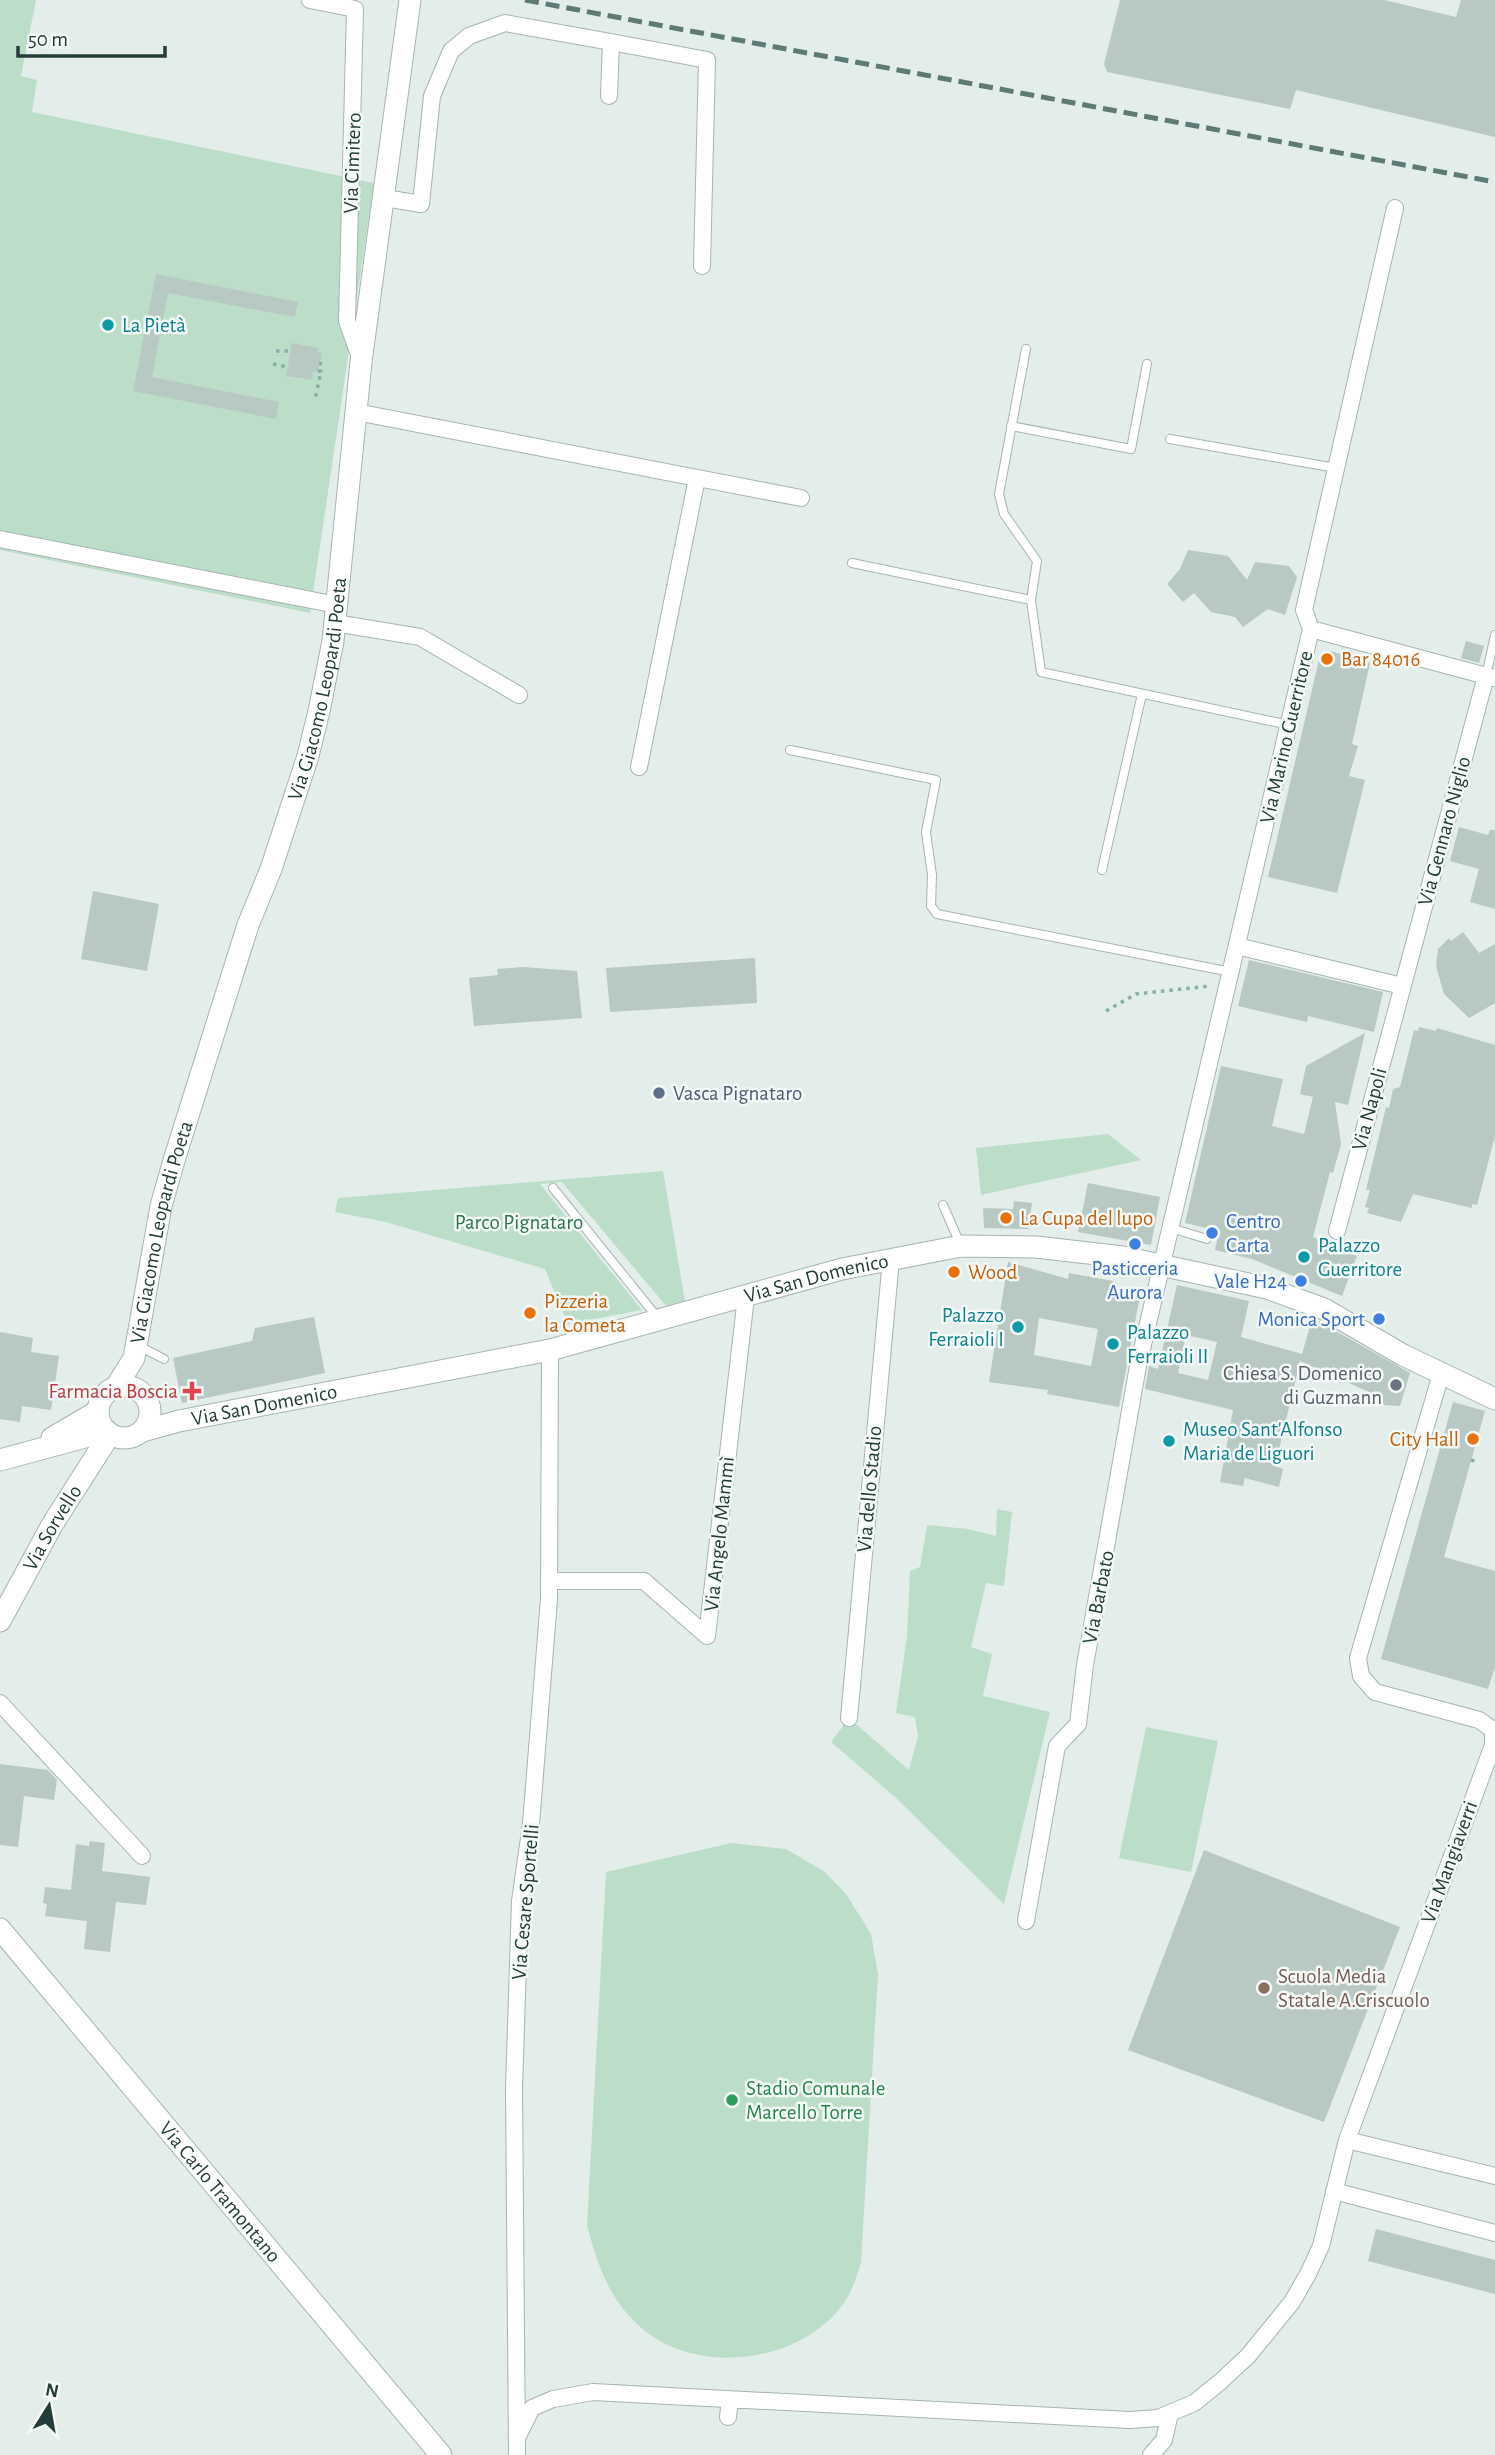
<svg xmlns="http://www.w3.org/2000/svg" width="1495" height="2455" font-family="'Alegreya Sans',sans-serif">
<rect width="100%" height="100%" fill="#e3edea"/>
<path fill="#bcdec9" d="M0,0H36L21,76L37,80L32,112L374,183L310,613L0,550Z
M1108,1134L1141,1160L981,1195L976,1148Z
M663,1171L685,1301L666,1306L562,1182L540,1184L642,1310L568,1324L545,1269L386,1222L335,1212L338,1198Z
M997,1509L1012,1512L1004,1586L986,1583L971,1647L992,1654L983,1696L1050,1712L1004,1904L895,1797L831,1742L849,1718L909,1770L918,1736L915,1717L896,1713L907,1636L910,1571L920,1567L927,1525L968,1529L996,1536Z
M1146,1727L1218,1741L1191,1872L1119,1858Z
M731,1843L786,1849L825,1872L846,1894L871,1934L878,1974L861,2263C857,2276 852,2291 844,2303C799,2366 689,2378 634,2321C607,2294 597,2262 587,2226L606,1872Z"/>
<path fill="#b8c8c3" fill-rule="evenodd" d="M1120,0H1384L1456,17L1461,0H1495V137L1296,90L1290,109L1107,72L1104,64Z
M156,274L298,302L295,317L168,293L152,377L279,402L276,419L133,391Z
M292,343L319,348L318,352L322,353L318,372H313L312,380L286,376Z
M1188,550L1228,556L1247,580L1255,562L1289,566L1297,577L1285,615L1268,609L1243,627L1235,617L1211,612L1194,593L1183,602L1167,584L1180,569Z
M1466,641L1484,646L1479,663L1461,658Z
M1330,651L1370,663L1352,744L1358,746L1349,776L1365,780L1337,893L1268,877L1319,660L1323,652Z
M1459,827L1488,835L1490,830H1495V909L1470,902L1479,869L1450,861Z
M93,891L159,904L147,971L81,959Z
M1463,932L1479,953L1495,944V1003L1469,1018L1444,994L1436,966L1438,949L1449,938L1451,941Z
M755,958L757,1003L610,1012L606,968Z
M1249,960L1383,992L1374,1032L1308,1016L1307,1022L1238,1006Z
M523,967L577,971L582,1018L474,1026L469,978L498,975L497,969Z
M1419,1027L1436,1031L1437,1028L1495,1045V1136L1477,1205L1472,1204V1208L1413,1194L1401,1222L1367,1213L1369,1208L1365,1207L1370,1190H1366L1386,1107L1389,1108L1393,1089L1400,1087L1414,1030L1418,1031Z
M1365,1033L1348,1105L1335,1102L1341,1144L1333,1173L1330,1172L1313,1237L1357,1256L1342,1296L1252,1259L1215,1250L1219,1231L1185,1223L1221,1066L1283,1079L1272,1126L1304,1134L1313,1097L1300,1094L1306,1066Z
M1088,1183L1160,1197L1151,1245L1078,1232Z
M1014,1201L1032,1203L1028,1229L984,1228L983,1208L1013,1209Z
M1008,1262L1068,1279L1069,1273L1113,1281L1110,1296L1139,1301L1119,1407L1047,1394L1048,1390L989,1382ZM1039,1318L1098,1329L1091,1366L1034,1355Z
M1177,1285L1249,1301L1241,1337L1302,1354L1312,1319L1318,1321L1410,1373L1400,1406L1384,1405L1380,1397L1300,1361L1275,1466L1283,1469L1279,1487L1245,1478L1243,1486L1220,1482L1233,1410L1145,1389L1149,1366L1158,1369ZM1186,1335L1217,1342L1208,1380L1178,1373Z
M314,1317L325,1373L182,1403L173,1358L252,1341L255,1328Z
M0,1332L33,1338L31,1352L59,1356L51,1410L22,1406L20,1422L0,1419Z
M1453,1402L1485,1411L1444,1557L1495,1571V1667L1488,1689L1381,1659Z
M0,1764L48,1770L57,1780L54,1800L24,1796L18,1847L0,1845Z
M90,1841L105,1843L102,1871L150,1877L146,1905L116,1902L110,1952L84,1949L87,1921L45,1916L47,1904L43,1903L45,1887L71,1890L76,1844L89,1846Z
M1204,1850L1400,1927L1324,2122L1128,2050Z
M1376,2229L1495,2260V2294L1368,2261Z"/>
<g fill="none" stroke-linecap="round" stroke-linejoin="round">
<g stroke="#a6b5b2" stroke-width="10">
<path id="service" d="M1026,349L999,494L1004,514L1037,561L1031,600
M1011,426L1131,449L1147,364
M1170,439L1336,468
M852,563L1031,600L1041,672L1289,725
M1486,676L1495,635
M790,750L936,780L926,832L932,875L931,906L937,914L1231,972
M1102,870L1142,694
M553,1188L657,1317
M943,1205L961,1246
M1171,1228L1207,1239
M139,1346L164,1359"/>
</g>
<g stroke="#a6b5b2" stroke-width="18">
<path id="minor" d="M310,0L355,9L347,321L361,360
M611,42L707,60L702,266
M385,198L421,204L432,96L451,51L469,36L505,23L611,42L609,96
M356,412L801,498
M0,539L337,605
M335,623L420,637L519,695
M1311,629L1494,678
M639,767L697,478
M1237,946L1402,986
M1337,1231L1486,676
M549,1581H644L707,1636
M707,1636L746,1297
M0,1703L142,1856
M849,1718L891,1259
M1026,1921L1057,1746L1078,1724L1085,1665L1138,1366L1311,629L1304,610L1395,208
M1347,2140L1495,2176
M1334,2191L1495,2233
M728,2417L730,2399
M517,2438L532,2408L553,2399L593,2392L1130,2420L1158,2418L1194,2403L1220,2382L1248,2356L1292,2302L1308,2274L1321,2246L1347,2140L1493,1745V1730L1479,1720L1375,1692L1361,1676L1358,1658L1441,1374
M517,2455L514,2088L520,1901L531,1824L549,1599L550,1350
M1151,2455L1164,2440L1170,2413"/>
</g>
<g stroke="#a6b5b2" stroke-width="23">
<g id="tertiary">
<circle cx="124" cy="1412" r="26"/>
<path id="s1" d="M116,1387L134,1358L161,1206L175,1157L248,925L271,869L308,756L319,711L333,641L361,362L410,0"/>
<path id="s2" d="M143,1431L179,1421L550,1350L842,1269L961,1246L1036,1247L1123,1257L1267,1288L1324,1309L1403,1355L1495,1399"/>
<path d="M52,1438L98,1411"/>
<path d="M0,1460L107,1431"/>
<path id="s3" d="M0,1621L52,1525L110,1434"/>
<path id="s4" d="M0,1929L441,2455"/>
</g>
</g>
<path stroke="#84b0a7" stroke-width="3.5" stroke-dasharray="3.5 5" stroke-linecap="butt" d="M276,351H291
M319,363L322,364
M273,364L288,367
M318,371H321L316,395L322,396
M1106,1011L1136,994L1210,986
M1471,1460L1475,1461"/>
<use href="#service" stroke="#fff" stroke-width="8"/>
<use href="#minor" stroke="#fff" stroke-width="16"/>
<use href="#tertiary" stroke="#fff" stroke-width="21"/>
<path stroke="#5d7a75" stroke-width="5" stroke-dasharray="14 7" stroke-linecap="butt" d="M525,0L1495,182"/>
</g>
<g fill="#0f9aa8" stroke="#f4f9f7" stroke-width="2.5">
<circle cx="108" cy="325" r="7"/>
<circle cx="1304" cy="1257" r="7"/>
<circle cx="1018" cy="1327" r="7"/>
<circle cx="1113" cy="1344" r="7"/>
<circle cx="1169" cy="1441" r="7"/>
</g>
<g fill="#e8710a" stroke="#f4f9f7" stroke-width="2.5">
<circle cx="1327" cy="659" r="7"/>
<circle cx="1006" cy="1218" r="7"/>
<circle cx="954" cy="1272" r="7"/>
<circle cx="530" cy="1313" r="7"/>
<circle cx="1473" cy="1439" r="7"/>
</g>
<circle fill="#5c6f8a" stroke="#f4f9f7" stroke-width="2.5" cx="659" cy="1093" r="7"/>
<g fill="#3f7fe0" stroke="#f4f9f7" stroke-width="2.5">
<circle cx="1212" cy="1233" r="7"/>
<circle cx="1135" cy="1244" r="7"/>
<circle cx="1301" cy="1281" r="7"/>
<circle cx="1379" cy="1319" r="7"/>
</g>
<circle fill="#6b7280" stroke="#f4f9f7" stroke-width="2.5" cx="1396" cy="1385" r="7"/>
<path fill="#e0444e" stroke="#f4f9f7" stroke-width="2.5" d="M188.5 1380.5h7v7h7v7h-7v7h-7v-7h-7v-7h7z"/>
<circle fill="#8d6e63" stroke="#f4f9f7" stroke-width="2.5" cx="1264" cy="1988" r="7"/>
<circle fill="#2e9e5b" stroke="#f4f9f7" stroke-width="2.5" cx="732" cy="2100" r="7"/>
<g text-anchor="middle" stroke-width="5" stroke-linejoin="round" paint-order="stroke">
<g font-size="21" fill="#233e3a" stroke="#f4f9f7">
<text transform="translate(352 163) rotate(-88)" y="7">Via Cimitero</text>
<text dy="7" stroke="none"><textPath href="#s1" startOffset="730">Via Giacomo Leopardi Poeta</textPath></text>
<text transform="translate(1286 737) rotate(-77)" y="7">Via Marino Guerritore</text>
<text transform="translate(1444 831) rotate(-75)" y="7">Via Gennaro Niglio</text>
<text transform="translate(1369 1109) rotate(-75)" y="7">Via Napoli</text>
<text dy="7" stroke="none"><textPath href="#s1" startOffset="163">Via Giacomo Leopardi Poeta</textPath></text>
<text dy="7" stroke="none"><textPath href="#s2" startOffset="691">Via San Domenico</textPath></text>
<text dy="7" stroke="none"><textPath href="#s2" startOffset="124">Via San Domenico</textPath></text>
<text transform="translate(869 1489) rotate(-85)" y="7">Via dello Stadio</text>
<text dy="7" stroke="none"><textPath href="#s3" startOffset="107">Via Sorvello</textPath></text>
<text transform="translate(719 1534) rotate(-84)" y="7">Via Angelo Mammì</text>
<text transform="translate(1098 1597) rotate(-79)" y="7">Via Barbato</text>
<text transform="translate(1449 1862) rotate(-70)" y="7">Via Mangiaverri</text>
<text transform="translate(525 1902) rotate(-85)" y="7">Via Cesare Sportelli</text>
<text dy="7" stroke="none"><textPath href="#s4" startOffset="343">Via Carlo Tramontano</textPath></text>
</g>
<g font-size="21" fill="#0d838f" stroke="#f4f9f7" text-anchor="start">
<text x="122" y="332">La Pietà</text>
<text x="1318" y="1252">Palazzo<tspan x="1318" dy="24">Guerritore</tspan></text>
<text x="1004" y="1322" text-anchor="end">Palazzo<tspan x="1004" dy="24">Ferraioli I</tspan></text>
<text x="1127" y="1339">Palazzo<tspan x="1127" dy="24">Ferraioli II</tspan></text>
<text x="1183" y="1436">Museo Sant'Alfonso<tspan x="1183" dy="24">Maria de Liguori</tspan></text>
</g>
<g font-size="21" fill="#c56008" stroke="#f4f9f7" text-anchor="start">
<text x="1341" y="666">Bar 84016</text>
<text x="1020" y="1225">La Cupa del lupo</text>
<text x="968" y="1279">Wood</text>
<text x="544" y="1308">Pizzeria<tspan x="544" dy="24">la Cometa</tspan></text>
<text x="1459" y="1446" text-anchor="end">City Hall</text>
</g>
<g font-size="21" fill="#4e5e75" stroke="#f4f9f7" text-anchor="start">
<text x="673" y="1100">Vasca Pignataro</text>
</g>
<g font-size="21" fill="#366cbe" stroke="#f4f9f7" text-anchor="end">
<text x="1226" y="1228" text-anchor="start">Centro<tspan x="1226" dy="24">Carta</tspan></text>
<text x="1135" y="1275" text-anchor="middle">Pasticceria<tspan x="1135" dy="24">Aurora</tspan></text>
<text x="1287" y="1288">Vale H24</text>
<text x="1365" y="1326">Monica Sport</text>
</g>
<g font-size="21" fill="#2d7551" stroke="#f4f9f7">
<text x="519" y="1229">Parco Pignataro</text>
</g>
<g font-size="21" fill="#5b616d" stroke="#f4f9f7" text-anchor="end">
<text x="1382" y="1380">Chiesa S. Domenico<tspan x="1382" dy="24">di Guzmann</tspan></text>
</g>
<g font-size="21" fill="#be3a42" stroke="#f4f9f7" text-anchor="end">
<text x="178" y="1398">Farmacia Boscia</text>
</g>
<g font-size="21" fill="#785e54" stroke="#f4f9f7" text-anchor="start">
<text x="1278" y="1983">Scuola Media<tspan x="1278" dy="24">Statale A.Criscuolo</tspan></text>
</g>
<g font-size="21" fill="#27864d" stroke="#f4f9f7" text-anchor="start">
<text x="746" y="2095">Stadio Comunale<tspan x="746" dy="24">Marcello Torre</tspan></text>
</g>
</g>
<g transform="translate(49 2406) rotate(11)" stroke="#f4f9f7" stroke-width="5" paint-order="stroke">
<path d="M0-5L12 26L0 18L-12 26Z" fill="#233e3a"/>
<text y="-10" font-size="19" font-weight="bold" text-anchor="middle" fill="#233e3a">N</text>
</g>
<path d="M18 46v10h147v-10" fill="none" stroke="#233e3a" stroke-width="3.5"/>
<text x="28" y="46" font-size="21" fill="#233e3a" stroke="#f4f9f7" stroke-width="5" paint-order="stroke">50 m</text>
</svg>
